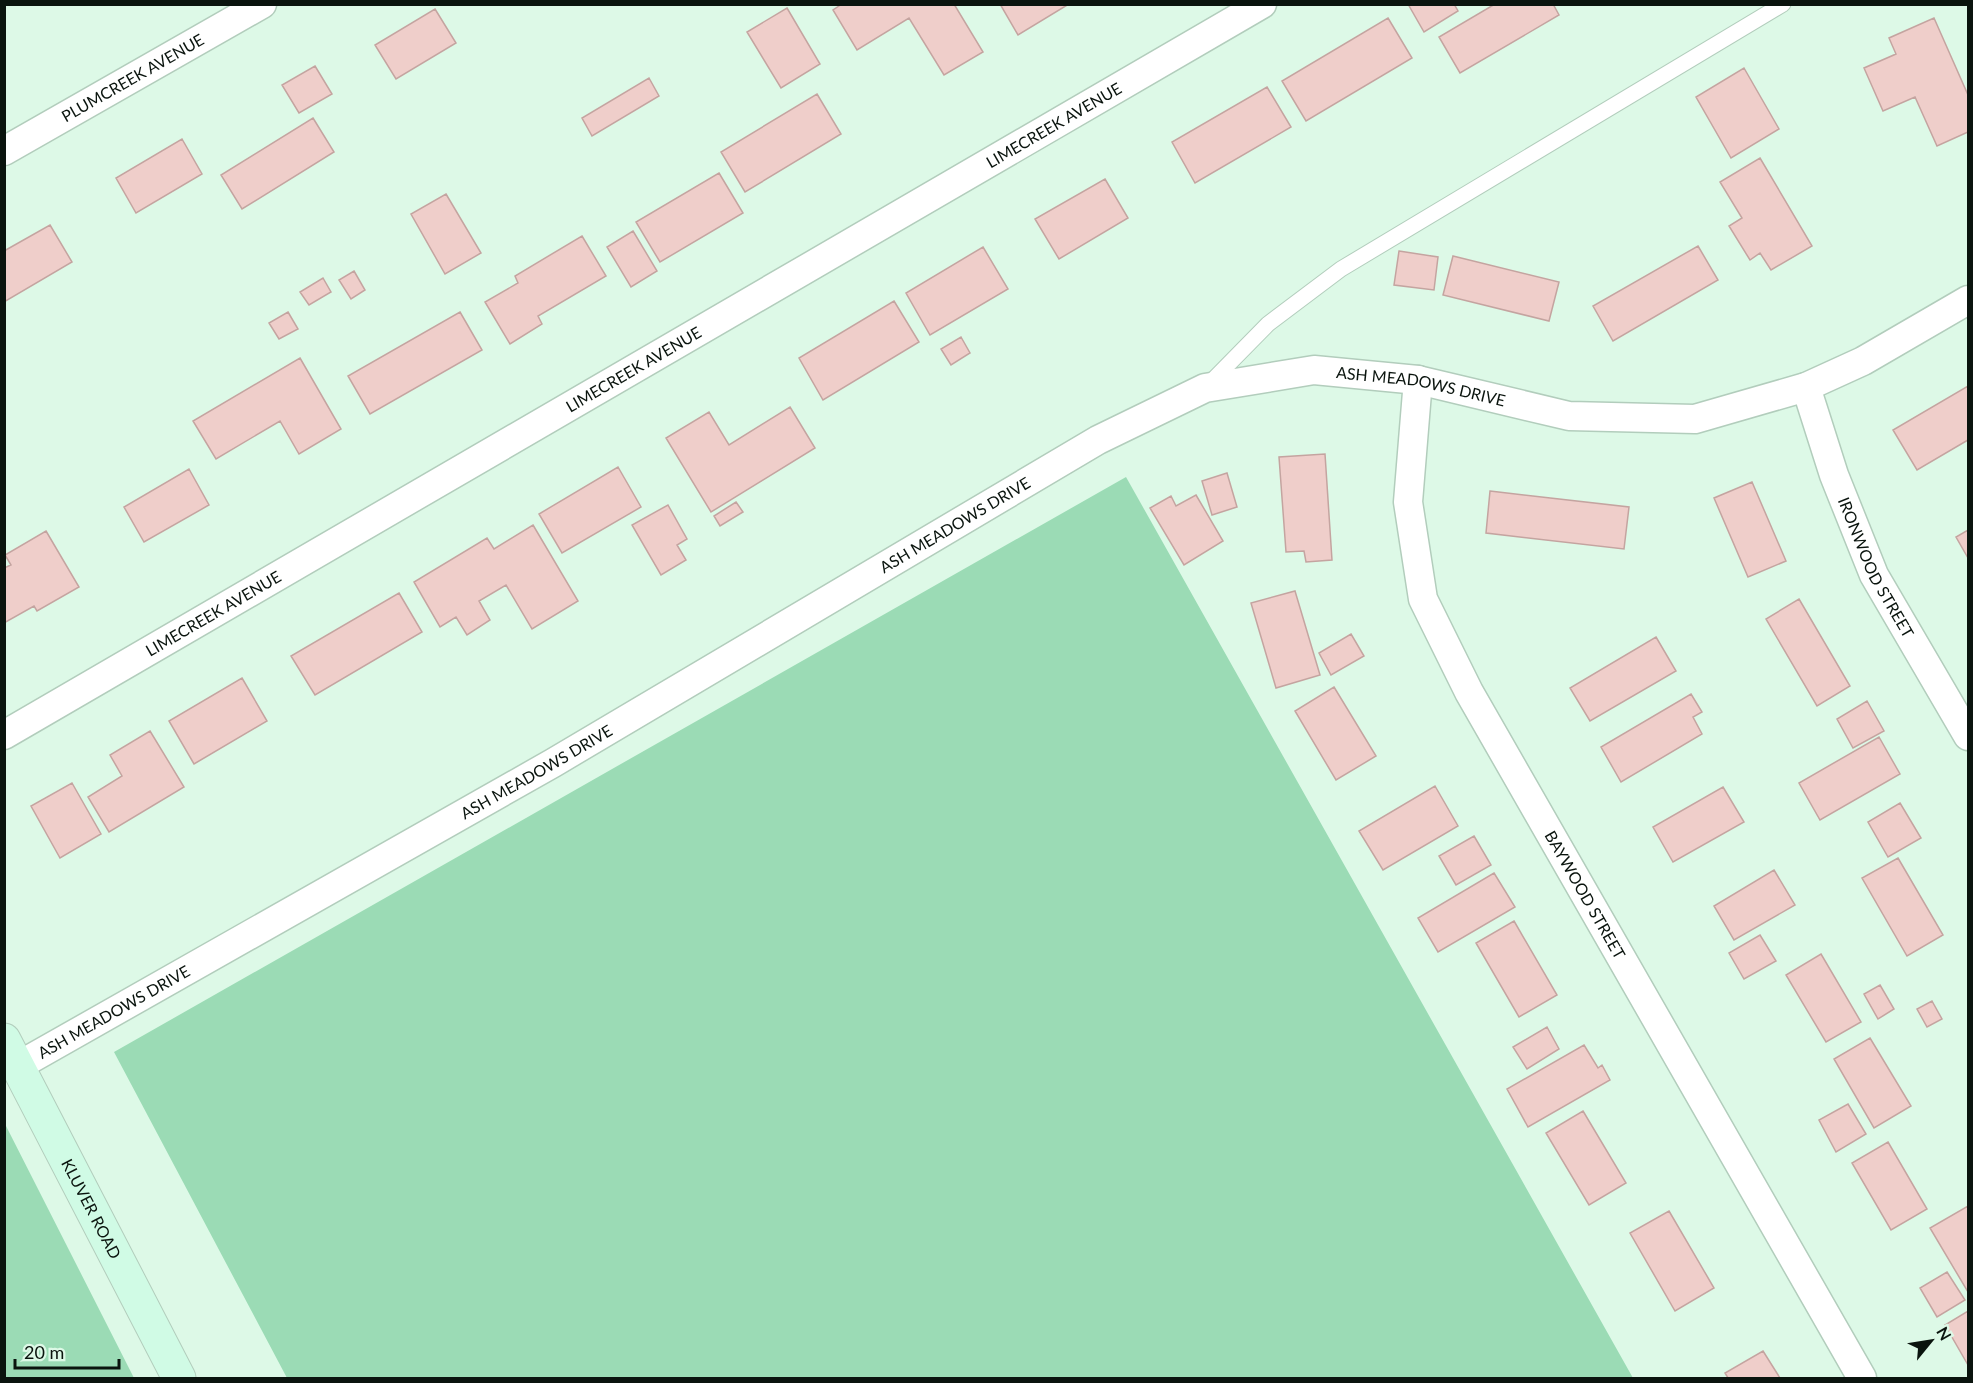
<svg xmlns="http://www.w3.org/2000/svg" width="1973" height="1383" font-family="Lato,sans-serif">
<rect width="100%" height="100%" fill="#ddf9e7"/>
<path fill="#9bdbb5" d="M1126,477L1633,1378H287L114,1052Z
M4,1124H5L134,1378H5Z"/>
<path fill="#efceca" stroke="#c4a4a0" stroke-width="1.5" d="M842,4H954L983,52L944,75L909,18L857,50L833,10Z
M1000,4H1069L1018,35Z
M1408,4H1454L1458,11L1424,32Z
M1495,4H1553L1559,15L1460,73L1439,37Z
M787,8L820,64L781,88L747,32Z
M435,9L456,43L396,79L375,45Z
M1388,18L1412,58L1306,121L1282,81Z
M1934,18L1968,95V132L1937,146L1915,97L1883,111L1864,68L1896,54L1889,38Z
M315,66L332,94L299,113L282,85Z
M1744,68L1779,129L1731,158L1696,97Z
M649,78L659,96L592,136L582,118Z
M1267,87L1291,127L1195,183L1172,142Z
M817,94L841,134L745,192L721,152Z
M313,118L334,152L242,209L221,175Z
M182,139L202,174L136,213L116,178Z
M1760,158L1812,246L1771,270L1760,253L1750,260L1729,226L1742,218L1720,182Z
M719,173L743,213L660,262L636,222Z
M1105,179L1128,218L1059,259L1035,219Z
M446,194L481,253L445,274L411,214Z
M50,225L72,262L4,302V251Z
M633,231L657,271L631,287L607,247Z
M582,236L606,276L538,316L542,324L510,344L485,302L518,283L515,276Z
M1698,246L1718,280L1613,341L1593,306Z
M983,247L1008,289L930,335L906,293Z
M1399,251L1438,257L1434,290L1394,285Z
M1453,256L1559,282L1549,321L1443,295Z
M354,271L365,290L351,299L339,280Z
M323,278L331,292L309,305L300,292Z
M894,301L919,342L823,400L799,358Z
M288,312L298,329L279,339L269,323Z
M460,312L482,350L370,414L348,376Z
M961,337L970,353L951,365L941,349Z
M300,358L341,429L299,454L280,421L216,459L193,421Z
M1968,386V440L1917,470L1893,430Z
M790,407L815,448L711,512L666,438L709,412L729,445Z
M1325,454L1332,560L1306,562L1304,551L1286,552L1279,457Z
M618,467L641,507L562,553L539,514Z
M189,469L209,505L144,542L124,507Z
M1227,473L1237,507L1212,515L1202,481Z
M1752,482L1786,561L1748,577L1714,498Z
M1490,491L1629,507L1624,549L1486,533Z
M1196,495L1223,541L1184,565L1150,508L1171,496L1176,506Z
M736,502L743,512L720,526L714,516Z
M668,505L687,539L677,545L686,560L661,575L632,525Z
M533,525L578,601L532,629L506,585L479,601L490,620L467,635L456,617L440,627L414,582L487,538L494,549Z
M1968,530V558L1956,537Z
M46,531L79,587L37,611L34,606L4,623V568L11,565L5,555Z
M1295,591L1320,675L1276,688L1251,603Z
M399,593L422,632L315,695L291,656Z
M1799,599L1850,686L1817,706L1766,619Z
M1351,634L1364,656L1331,675L1319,653Z
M1656,637L1676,671L1590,721L1570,688Z
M242,678L267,721L194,764L169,721Z
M1334,687L1376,756L1336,780L1295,711Z
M1691,694L1702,712L1693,717L1702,734L1621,782L1601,747Z
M1867,701L1884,731L1853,748L1837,719Z
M150,731L184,787L109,832L88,797L122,776L110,755Z
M1879,737L1900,774L1820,820L1799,783Z
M72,783L101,834L60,858L31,806Z
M1435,786L1458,826L1383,870L1359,831Z
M1723,787L1744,822L1673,862L1653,827Z
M1900,803L1921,838L1888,857L1868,822Z
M1474,836L1491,865L1456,885L1439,856Z
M1898,858L1943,935L1907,956L1862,878Z
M1774,870L1795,905L1734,940L1714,906Z
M1494,873L1515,907L1438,952L1418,918Z
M1514,921L1557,995L1519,1017L1476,943Z
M1760,935L1776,961L1744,979L1729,953Z
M1821,954L1861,1022L1826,1042L1786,975Z
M1880,985L1894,1009L1878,1019L1864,994Z
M1932,1001L1942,1019L1927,1027L1917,1009Z
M1547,1027L1559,1049L1527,1069L1513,1047Z
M1870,1038L1911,1106L1874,1128L1834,1059Z
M1584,1045L1598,1068L1602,1065L1610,1080L1528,1127L1507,1089Z
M1848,1104L1866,1134L1836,1152L1819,1120Z
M1583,1111L1626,1183L1589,1205L1546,1133Z
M1888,1142L1927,1209L1891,1230L1852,1163Z
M1968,1206V1292L1930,1228Z
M1669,1211L1714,1288L1675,1311L1630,1233Z
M1947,1272L1965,1300L1937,1317L1920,1288Z
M1968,1311V1365L1945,1325Z
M1763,1351L1780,1378H1728L1725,1373Z"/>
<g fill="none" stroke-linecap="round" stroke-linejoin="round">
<g stroke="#b2cdbc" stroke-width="17">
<path id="lane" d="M1209,384L1268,324L1341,269L1783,4"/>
</g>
<g stroke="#b2cdbc" stroke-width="31">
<g id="street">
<path id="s1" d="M4,151L262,4"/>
<path id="s2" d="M1418,380L1408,502L1423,599L1469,692L1862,1378"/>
<path id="s3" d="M1806,387L1834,475L1874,575L1968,736"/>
<path id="s4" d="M4,735L1262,4"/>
<path id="s5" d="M18,1066L553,763L1098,440L1205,388L1314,370L1418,380L1569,416L1695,419L1806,387L1863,361L1968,300"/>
</g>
</g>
<g stroke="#b2cdbc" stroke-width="35">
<g id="secondary">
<path id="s6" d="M4,1040L179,1378"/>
</g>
</g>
<use href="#lane" stroke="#fff" stroke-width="15"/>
<use href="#street" stroke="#fff" stroke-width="28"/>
<use href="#secondary" stroke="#d0fbe5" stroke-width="33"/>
</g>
<g text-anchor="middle" stroke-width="4.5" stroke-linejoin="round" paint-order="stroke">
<g font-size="16" fill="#0a140e" stroke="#ddf9e7">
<text dy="6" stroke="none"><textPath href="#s1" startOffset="148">PLUMCREEK AVENUE</textPath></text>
<text dy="6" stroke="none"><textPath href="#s4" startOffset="1214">LIMECREEK AVENUE</textPath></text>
<text dy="6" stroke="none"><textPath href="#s4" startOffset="728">LIMECREEK AVENUE</textPath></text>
<text dy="6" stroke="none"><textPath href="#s5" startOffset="1586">ASH MEADOWS DRIVE</textPath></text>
<text dy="6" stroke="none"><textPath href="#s5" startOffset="1082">ASH MEADOWS DRIVE</textPath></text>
<text dy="6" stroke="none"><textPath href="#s3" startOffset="194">IRONWOOD STREET</textPath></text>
<text dy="6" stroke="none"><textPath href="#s4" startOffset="242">LIMECREEK AVENUE</textPath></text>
<text dy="6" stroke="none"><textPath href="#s5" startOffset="596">ASH MEADOWS DRIVE</textPath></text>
<text dy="6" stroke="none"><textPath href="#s2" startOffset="558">BAYWOOD STREET</textPath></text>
<text dy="6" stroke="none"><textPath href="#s5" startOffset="110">ASH MEADOWS DRIVE</textPath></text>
<text dy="6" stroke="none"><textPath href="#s6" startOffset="190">KLUVER ROAD</textPath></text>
</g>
</g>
<rect width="1973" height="1383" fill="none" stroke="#0a140e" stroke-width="12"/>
<g transform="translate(1931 1341) rotate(60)" stroke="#ddf9e7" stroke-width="4.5" paint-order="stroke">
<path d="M0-4.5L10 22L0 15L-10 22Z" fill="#0a140e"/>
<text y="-9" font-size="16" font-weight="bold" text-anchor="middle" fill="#0a140e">N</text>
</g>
<path d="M15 1359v9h104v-9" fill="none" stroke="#0a140e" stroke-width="3"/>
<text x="24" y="1359" font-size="18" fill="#0a140e" stroke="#ddf9e7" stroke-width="4.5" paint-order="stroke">20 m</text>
</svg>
